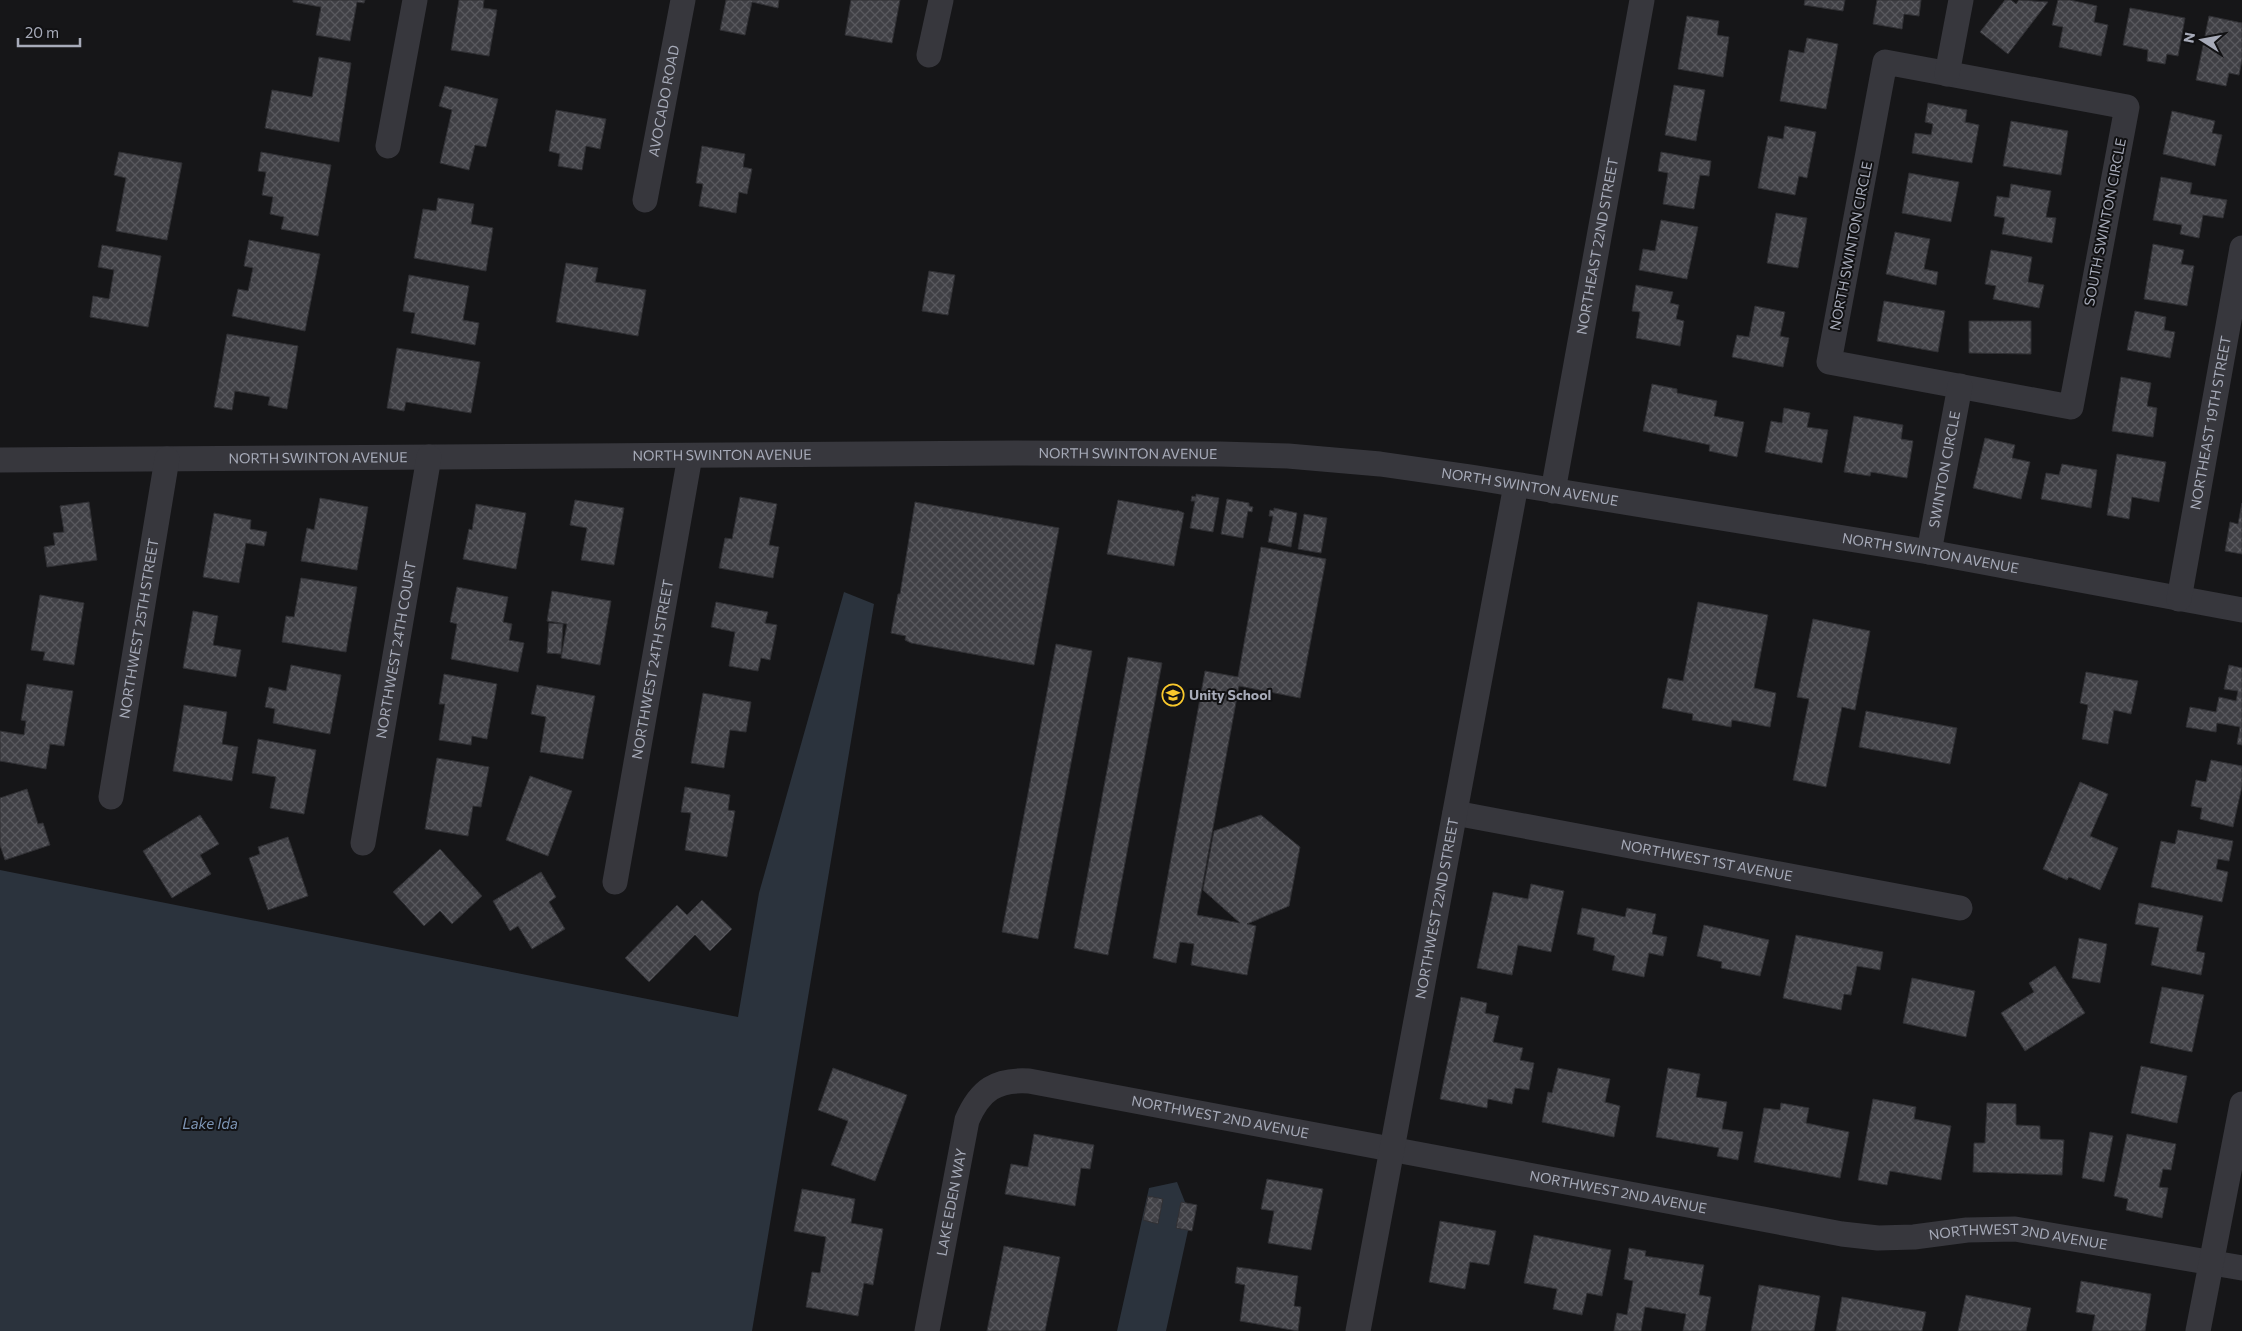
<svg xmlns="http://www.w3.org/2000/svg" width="2242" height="1331" font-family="Commissioner,sans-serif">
<defs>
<pattern id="building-cross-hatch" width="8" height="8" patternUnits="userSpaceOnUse" patternTransform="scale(1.25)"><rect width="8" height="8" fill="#404045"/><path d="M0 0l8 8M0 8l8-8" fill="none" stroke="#59595e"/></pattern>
</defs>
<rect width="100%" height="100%" fill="#161618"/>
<path fill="#2b333d" d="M844,592L874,604L752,1331H0V870L738,1017L759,893Z
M1177,1182L1191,1217L1166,1331H1117L1149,1188Z"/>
<path fill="url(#building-cross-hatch)" stroke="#303034" d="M293,0H365L364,3L357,2L350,41L316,35L321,7L293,2Z
M459,0H484L483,8L497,10L489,56L451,50Z
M726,0H779L778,8L752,2L745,35L720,30Z
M851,0H900L892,43L845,35Z
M1805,0H1845L1843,11L1804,5Z
M1877,0H1921L1919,16L1904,14L1902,29L1873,24Z
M2005,0H2011L2016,4L2019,0L2048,2L2008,54L1980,32Z
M2058,0H2070L2097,6L2094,22L2108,25L2101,56L2059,47L2063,27L2052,25Z
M2130,8L2185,18L2178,56L2167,54L2165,64L2147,61L2148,50L2123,45Z
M1687,16L1719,21L1717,35L1729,37L1723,77L1678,69Z
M2209,16L2242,23V60L2239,75L2229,73L2226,86L2196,80Z
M1807,38L1838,44L1826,109L1780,101L1789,50L1804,53Z
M319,57L351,63L339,142L265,128L272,90L312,97Z
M1674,85L1705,90L1696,141L1665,135Z
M445,86L498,99L486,147L475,145L469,170L440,163L452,110L439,106Z
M1928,103L1967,110L1965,122L1979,125L1972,163L1912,153L1915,133L1931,135L1933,124L1925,122Z
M556,110L606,119L600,149L586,146L582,170L558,166L560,154L549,151Z
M2172,111L2215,121L2212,133L2222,135L2215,166L2163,154Z
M2011,121L2068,131L2061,175L2003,166Z
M1785,126L1816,132L1807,178L1799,176L1795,195L1758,188L1768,136L1783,139Z
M702,146L745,154L743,167L752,169L747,194L739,192L736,213L699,206L703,184L696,183Z
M119,152L182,163L167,240L116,231L126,178L114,175Z
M261,152L331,165L318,236L281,229L284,217L270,214L273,197L262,195L266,172L258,171Z
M1661,152L1711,161L1709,176L1700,175L1694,209L1663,204L1668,173L1658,171Z
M1909,173L1959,182L1951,222L1902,213Z
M2161,177L2192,183L2190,194L2227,200L2223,218L2203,215L2199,238L2180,234L2182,225L2153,220Z
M2011,184L2051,191L2046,217L2056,218L2052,243L2002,234L2005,218L1994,216L1997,196L2009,198Z
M438,198L474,204L471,224L493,228L486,271L414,258L423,209L436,211Z
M1776,213L1807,218L1798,268L1767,263Z
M1661,220L1698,227L1687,279L1639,270L1643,249L1655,251Z
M1895,232L1930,239L1924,269L1938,272L1936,285L1886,274Z
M249,240L320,254L305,331L232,316L238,289L248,291L253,268L244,266Z
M2153,244L2184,250L2181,264L2194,266L2187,306L2144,299Z
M102,245L161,256L148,327L90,317L93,296L109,299L114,270L98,267Z
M1991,250L2032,257L2028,282L2044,285L2039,308L1993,299L1996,286L1985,284Z
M566,263L598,268L595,282L646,290L638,336L556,322Z
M929,271L955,275L948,315L922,311Z
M409,275L469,286L463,320L479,323L475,345L411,333L415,313L403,311Z
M1636,285L1673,292L1670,303L1679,305L1676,319L1684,321L1680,346L1636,338L1640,312L1632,311Z
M1884,301L1945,311L1938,352L1877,341Z
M1755,306L1785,312L1780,336L1789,338L1783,367L1732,357L1737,335L1749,337Z
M2135,311L2166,317L2164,330L2175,332L2170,358L2127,350Z
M1969,321H2031V354L1969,353Z
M227,334L298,346L287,409L268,405L270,397L235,391L232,410L214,407Z
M397,348L480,362L471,413L406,402L404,411L387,408Z
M2121,377L2151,383L2147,406L2157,408L2153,437L2112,431Z
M1652,384L1677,389V393L1717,401L1714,416L1744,422L1737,457L1709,451L1710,445L1643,431Z
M1784,408L1810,413L1807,427L1828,430L1822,463L1765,452L1771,421L1782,423Z
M1854,416L1903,425L1901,439L1913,441L1907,478L1871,472L1870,476L1844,472Z
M1985,438L2015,445L2012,458L2030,462L2021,499L1973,488Z
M2117,454L2166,462L2159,502L2132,497L2129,519L2107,515Z
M2062,464L2097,470L2091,508L2041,499L2046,473L2059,475Z
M1196,494L1219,498L1213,532L1190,528L1195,501H1191L1192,496L1196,497Z
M740,497L777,504L769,545L779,547L773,578L719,568L725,538L732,539Z
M320,498L368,507L357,570L301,561L307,528L314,530Z
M1227,499L1249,503V506L1253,507L1252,512L1248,511L1243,538L1221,534Z
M575,500L624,508L614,565L581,560L587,528L570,525Z
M1118,500L1177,511V510L1184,513L1174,566L1107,554Z
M89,502L97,560L47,567L44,547L55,545L53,533L64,532L60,506Z
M915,502L1059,528L1034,665L911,643L905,640L906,636L891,633L898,594H900Z
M2242,503V554L2225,551L2230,522L2238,524Z
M476,504L526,513L516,569L463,559L469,529L472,530Z
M1274,508L1297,513L1291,547L1268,542L1273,516H1269L1270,510L1274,511Z
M214,513L251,520L250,529L267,532L264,546L246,543L239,583L203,577Z
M1304,514L1327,518L1321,553L1298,549Z
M1261,547L1326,559L1300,698L1239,686L1197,915L1240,923L1203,890L1214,831L1261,815L1300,847L1289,906L1247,924L1256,926L1247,975L1191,965L1194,944L1180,942L1176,963L1153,958L1205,671L1238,677Z
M301,578L357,587L346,652L282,642L286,616L294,617Z
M457,587L508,597L503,622L512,624L509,640L524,643L518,672L451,659L457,624L450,622Z
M552,591L611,601L600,665L561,658L567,624L547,621Z
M40,595L84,603L74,665L43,660L45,652L31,650Z
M716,602L768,612L765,623L777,625L770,660L761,658L758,671L729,666L735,632L711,627Z
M1698,602L1768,615L1754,688L1776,693L1770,727L1732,720L1731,727L1692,720L1693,714L1662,708L1668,678L1683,681Z
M193,611L218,616L213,645L241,650L236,677L183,668Z
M1813,619L1870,631L1855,710L1842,707L1826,787L1793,780L1809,699L1797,697Z
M549,623L563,624L561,654L547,653Z
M1056,644L1092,651L1038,939L1002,932Z
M1128,657L1162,663L1108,955L1074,948Z
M291,665L341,675L330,734L273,723L275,709L265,707L269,687L286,691Z
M2229,665L2242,668V745L2237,744L2240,727L2217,723L2216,732L2186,727L2190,707L2216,712L2219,697L2236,701L2238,691L2224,689Z
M2086,672L2138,681L2131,714L2114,710L2108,744L2082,739L2088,705L2080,703Z
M444,674L497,684L487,739L472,736L471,745L439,740L445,704H439Z
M27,684L73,691L64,746L50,744L46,769L0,761V731L24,735L26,721L21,720Z
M537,685L595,696L583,759L540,752L546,717L531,714Z
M703,693L751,702L746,732L730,730L724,768L691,763Z
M184,705L227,712L222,744L238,747L232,781L173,771Z
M1866,711L1957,728L1950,764L1859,747Z
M258,739L316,750L304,814L270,808L276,777L252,773Z
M437,758L489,767L481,807L473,806L468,836L425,829Z
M2211,760L2242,766V786L2233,827L2200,819L2202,808L2191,806L2196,780L2206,782Z
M530,776L572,791L548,856L506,840Z
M2080,782L2108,794L2090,836L2118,848L2100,890L2069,877L2067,880L2043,869Z
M685,787L730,795L728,810L735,811L727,857L685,850L691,813L681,812Z
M27,789L38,824L43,823L50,845L5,860L0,845V798Z
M200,815L219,844L200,855L211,874L172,898L143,851Z
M2178,830L2233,841L2229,861L2218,859L2216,869L2228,872L2222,902L2151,887L2161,841L2175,844Z
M288,837L308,896L268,910L249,858L260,854L258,847Z
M440,849L482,896L452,924L440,911L424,926L393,892Z
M541,872L556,897L549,902L565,929L532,949L518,926L510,931L493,901Z
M1531,884L1564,891L1551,952L1518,945L1512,975L1477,968L1493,892L1528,899Z
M702,900L732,929L710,951L695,935L649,982L625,958L677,905L687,915Z
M2139,903L2203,916L2196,951L2205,953L2201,975L2151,965L2159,928L2135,924Z
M1582,908L1625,917L1627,908L1656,914L1652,934L1667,937L1663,956L1649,953L1644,977L1612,970L1615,956L1593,950L1595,938L1577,934Z
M1704,925L1769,940L1760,976L1721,968L1722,962L1697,956Z
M1796,935L1883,952L1880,970L1857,966L1851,995L1844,994L1841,1010L1783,998Z
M2079,938L2107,944L2100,983L2072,978Z
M2055,966L2085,1013L2025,1051L2001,1013L2034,992L2029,983Z
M1912,978L1975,991L1966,1037L1903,1023Z
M2162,987L2204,995L2192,1052L2150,1043Z
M1461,997L1487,1003L1485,1013L1499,1016L1493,1042L1523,1048L1520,1060L1534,1063L1529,1090L1515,1088L1512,1104L1488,1099L1487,1108L1440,1099Z
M2141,1066L2187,1076L2177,1123L2131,1113Z
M833,1068L907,1095L875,1181L831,1165L848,1121L818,1110Z
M1558,1068L1610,1079L1605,1102L1620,1106L1614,1137L1542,1122L1548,1092L1552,1093Z
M1668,1068L1700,1074L1696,1097L1727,1102L1722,1129L1743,1132L1738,1160L1717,1156L1719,1148L1656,1137Z
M1873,1099L1916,1107L1914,1119L1951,1126L1941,1180L1890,1171L1887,1185L1858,1180Z
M1781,1103L1809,1108L1806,1123L1849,1132L1840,1178L1754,1162L1764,1108L1780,1110Z
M1987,1103L2016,1104V1125L2040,1126V1139L2064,1140L2062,1175L1973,1172L1974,1143H1985Z
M2090,1132L2113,1136L2104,1182L2082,1178Z
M1034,1134L1094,1145L1090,1169L1081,1168L1075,1206L1005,1194L1011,1164L1028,1167Z
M2127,1134L2176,1144L2171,1170L2163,1169L2159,1187L2168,1188L2162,1218L2126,1210L2128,1199L2114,1196Z
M1267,1179L1323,1189L1311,1250L1268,1243L1274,1211L1261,1209Z
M802,1189L855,1199L851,1223L883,1229L873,1285L864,1283L858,1316L806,1307L812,1272L820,1273L826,1237L794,1231Z
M1148,1196L1163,1199L1158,1224L1143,1220Z
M1181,1202L1197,1205L1192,1231L1176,1228Z
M1440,1221L1496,1231L1489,1265L1470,1262L1465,1289L1429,1282Z
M1534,1235L1611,1250L1602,1296L1587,1293L1582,1315L1553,1309L1557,1289L1524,1283Z
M1004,1246L1060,1257L1045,1331H987Z
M1629,1248L1646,1251L1645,1256L1704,1265L1699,1295L1711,1297L1705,1331H1683L1686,1314L1645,1307L1641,1331H1614L1617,1313L1627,1315L1633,1281L1624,1279Z
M1237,1267L1298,1276L1294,1306L1301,1307L1298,1331L1240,1321L1245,1285L1235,1283Z
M2081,1281L2151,1294L2145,1331H2092L2095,1315L2076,1312Z
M1759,1285L1820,1296L1814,1331H1751Z
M1966,1295L2031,1308L2026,1331H1958Z
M1842,1297L1926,1312L1922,1331H1836Z"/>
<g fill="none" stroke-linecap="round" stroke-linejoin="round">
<g stroke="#37373d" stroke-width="25">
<path d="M929,55L941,0"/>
<path d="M1885,62L2127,107L2071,407L1829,362Z"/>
<path d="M1947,74L1961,0"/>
<path d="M388,146L415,0"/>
<path id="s1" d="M645,200L683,0"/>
<path id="s2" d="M0,460L1015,453L1220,454L1288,456L1380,464L1471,477L1929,552L2242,610"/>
<path id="s3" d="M1553,491L1642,0"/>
<path id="s4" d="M1929,552L1960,386"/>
<path id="s5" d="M2179,599L2242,248"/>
<path id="s6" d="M111,797L167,459"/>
<path id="s7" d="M1455,813L1960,908"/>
<path id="s8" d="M363,843L429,457"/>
<path id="s9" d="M615,882L690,456"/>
<path id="s10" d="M927,1331L967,1120C980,1090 996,1079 1029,1081L1842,1234L1878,1238L1914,1237L1967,1230L2015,1229L2242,1268"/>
<path id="s11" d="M1358,1331L1516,485"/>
<path d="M2198,1331L2242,1104"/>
</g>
</g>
<defs>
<g id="school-ring" transform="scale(1.125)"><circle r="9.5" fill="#111113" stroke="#fac92c" stroke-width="1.5"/><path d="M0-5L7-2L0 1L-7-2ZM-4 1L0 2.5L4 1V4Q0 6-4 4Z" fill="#fac92c"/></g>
</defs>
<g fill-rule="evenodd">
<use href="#school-ring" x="1173" y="695"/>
</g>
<g text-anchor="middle" stroke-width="4" stroke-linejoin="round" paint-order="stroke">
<g font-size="14" fill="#a7abb9" stroke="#111113">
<text dy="5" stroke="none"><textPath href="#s1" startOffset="101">AVOCADO ROAD</textPath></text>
<text transform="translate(2105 222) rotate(-79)" y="5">SOUTH SWINTON CIRCLE</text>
<text dy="5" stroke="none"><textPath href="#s3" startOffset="249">NORTHEAST 22ND STREET</textPath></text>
<text transform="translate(1851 246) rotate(-79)" y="5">NORTH SWINTON CIRCLE</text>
<text dy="5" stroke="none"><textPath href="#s5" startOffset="179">NORTHEAST 19TH STREET</textPath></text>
<text dy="5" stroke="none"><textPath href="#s2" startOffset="1128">NORTH SWINTON AVENUE</textPath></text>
<text dy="5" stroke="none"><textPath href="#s2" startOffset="722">NORTH SWINTON AVENUE</textPath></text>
<text dy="5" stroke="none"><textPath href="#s2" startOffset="318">NORTH SWINTON AVENUE</textPath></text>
<text dy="5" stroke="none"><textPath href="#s4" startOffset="84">SWINTON CIRCLE</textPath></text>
<text dy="5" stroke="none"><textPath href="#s2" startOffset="1532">NORTH SWINTON AVENUE</textPath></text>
<text dy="5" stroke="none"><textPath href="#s2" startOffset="1938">NORTH SWINTON AVENUE</textPath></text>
<text dy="5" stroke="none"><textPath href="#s6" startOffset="171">NORTHWEST 25TH STREET</textPath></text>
<text dy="5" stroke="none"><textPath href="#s8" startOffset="196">NORTHWEST 24TH COURT</textPath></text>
<text dy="5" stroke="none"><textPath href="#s9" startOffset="216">NORTHWEST 24TH STREET</textPath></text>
<text dy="5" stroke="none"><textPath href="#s7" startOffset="256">NORTHWEST 1ST AVENUE</textPath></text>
<text dy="5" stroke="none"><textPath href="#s11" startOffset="430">NORTHWEST 22ND STREET</textPath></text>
<text dy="5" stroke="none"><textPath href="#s10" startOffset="489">NORTHWEST 2ND AVENUE</textPath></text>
<text dy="5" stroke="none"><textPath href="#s10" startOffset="894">NORTHWEST 2ND AVENUE</textPath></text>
<text dy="5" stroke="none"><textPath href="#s10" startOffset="131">LAKE EDEN WAY</textPath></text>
<text dy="5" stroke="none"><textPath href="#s10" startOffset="1299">NORTHWEST 2ND AVENUE</textPath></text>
</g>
<g font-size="14" font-weight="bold" fill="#a7abb9" stroke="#111113" text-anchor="start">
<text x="1189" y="700">Unity School</text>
</g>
<g font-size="15" font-style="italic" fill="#7d95b5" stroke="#111113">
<text x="210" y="1129">Lake Ida</text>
</g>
</g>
<g transform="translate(2202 40) rotate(281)" stroke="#111113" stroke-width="4" paint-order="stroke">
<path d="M0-4L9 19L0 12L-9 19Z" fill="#a7abb9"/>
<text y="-8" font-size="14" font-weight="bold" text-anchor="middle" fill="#a7abb9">N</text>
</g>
<path d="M18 38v8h62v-8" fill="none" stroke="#a7abb9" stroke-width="2.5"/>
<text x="25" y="38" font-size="15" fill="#a7abb9" stroke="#111113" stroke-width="4" paint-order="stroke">20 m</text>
</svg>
